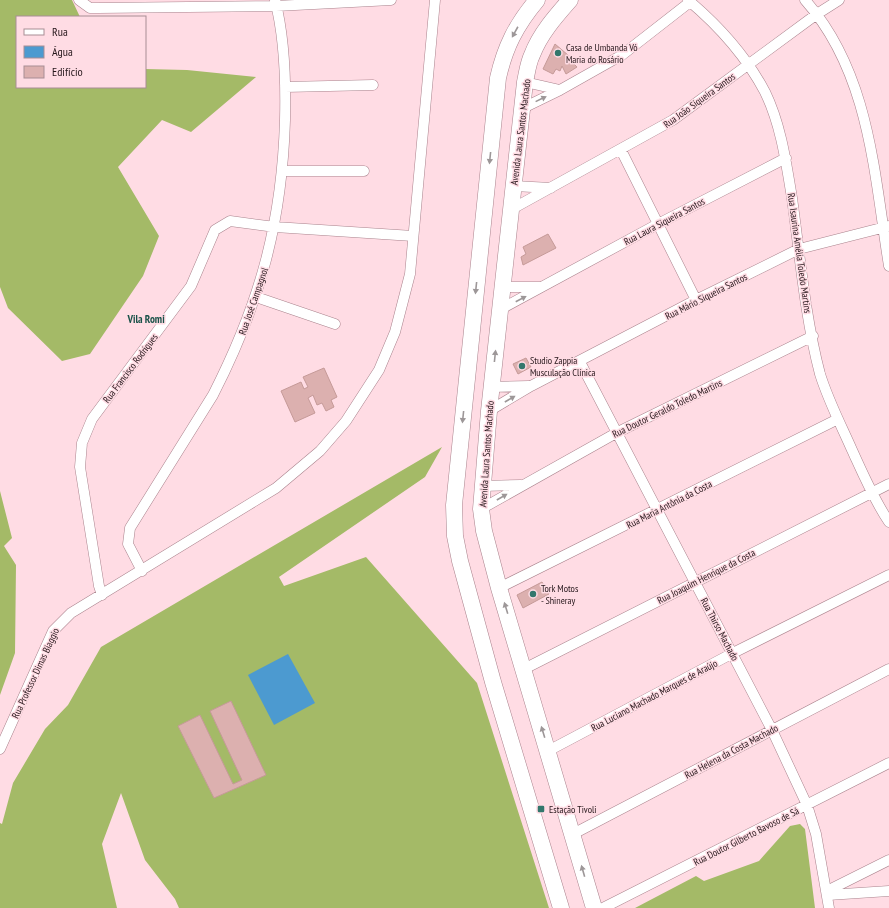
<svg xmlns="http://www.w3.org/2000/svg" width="889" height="908" font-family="'PT Sans Narrow',sans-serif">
<rect width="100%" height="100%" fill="#ffdce4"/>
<path fill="#a4ba67" d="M0,0H72L80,17H17V87H145V69L187,70L256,77L191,132L162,120L118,167L159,236L143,276L90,354L62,361L8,308L0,287Z
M442,447L425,477L279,577L284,586L366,557L477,683L549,908H179L175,899L145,860L121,793L102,844L117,908H0V823L2,824L13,783L45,729L68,705L101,647Z
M0,491L12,538L4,546L16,565L15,653L0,695Z
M800,824L805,829L815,908H635L696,876L704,881L759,861L790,826Z"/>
<path fill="#4c9ad0" d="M288,654L315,703L274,725L248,675Z"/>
<path fill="#dcb0af" stroke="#c59a98" d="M555,44L575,61L573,63L577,67L566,74L562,66L560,71L556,69L553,74L543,69Z
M548,234L556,248L523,265L521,257L526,254L523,247Z
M526,358L531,367L518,374L513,364Z
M324,368L337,397L331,400L334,407L326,411L322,403L317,405L313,395L308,398L315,413L295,422L281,391L301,382L304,389L308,387L303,377Z
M542,582L549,594L523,608L517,595Z
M231,701L266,775L214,798L178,726L200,715L233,784L242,780L210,711Z"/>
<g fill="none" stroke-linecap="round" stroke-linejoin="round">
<g stroke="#aa838d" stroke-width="11">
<path id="minor" d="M79,0L90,8H98L276,6L391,0
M688,0C719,26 746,56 765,92C781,125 786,162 792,198C800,256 805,317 820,374C828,400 841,425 852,450C863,474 874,500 889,522
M805,0C870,73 874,174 889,266
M525,82L560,90
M285,87L373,85
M521,109L560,90L622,55L690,2
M621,150L696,300
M282,171H364
M514,186L551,188
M512,209L673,120L817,14L839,0
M502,287H540
M256,297L335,324
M499,310L658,224L786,158
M580,362L772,730L807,805L816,834L829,908
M491,387L529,386
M489,411L531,386L696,300L799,249L889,226
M482,486L521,485
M481,509L618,432L813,336
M142,571L128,544L130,528L213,395C260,303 282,223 285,120C286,80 285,39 275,0
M499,588L838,419
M102,595L99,586L80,467L82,443L92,419L191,286L215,230L230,221L275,227L413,236
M524,669L889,484
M0,749L53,631L71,613L276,488L320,451L346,421L379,370L395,332L410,274L435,0
M548,751L733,653L889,575
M573,834L889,669
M827,891L889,860
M828,895L889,891
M603,908L889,763"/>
</g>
<g stroke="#aa838d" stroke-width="17">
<path id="primary" d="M537,0C516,25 505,47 498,78L454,505L455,536L460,561L493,682L561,908
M570,0C555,17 540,34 532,55C528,63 527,73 525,82L489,411L481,509L484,531L499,588L594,908"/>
</g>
<use href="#minor" stroke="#fff" stroke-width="10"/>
<use href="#primary" stroke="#fff" stroke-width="16"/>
</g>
<defs><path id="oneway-solid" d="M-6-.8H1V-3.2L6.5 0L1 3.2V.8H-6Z"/></defs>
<g fill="#9d9798">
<use href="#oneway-solid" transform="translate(515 32) rotate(119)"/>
<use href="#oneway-solid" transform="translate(541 99) rotate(-26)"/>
<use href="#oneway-solid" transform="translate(490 158) rotate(96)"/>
<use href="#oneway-solid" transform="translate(476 288) rotate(96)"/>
<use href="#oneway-solid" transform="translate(521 299) rotate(-28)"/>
<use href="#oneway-solid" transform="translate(495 356) rotate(-84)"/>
<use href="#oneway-solid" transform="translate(510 399) rotate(-30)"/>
<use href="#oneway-solid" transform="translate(463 417) rotate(96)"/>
<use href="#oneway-solid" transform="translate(502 497) rotate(-30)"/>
<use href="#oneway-solid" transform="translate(506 608) rotate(-107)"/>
<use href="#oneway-solid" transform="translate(543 732) rotate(-107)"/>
<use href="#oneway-solid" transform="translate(583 871) rotate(-106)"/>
</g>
<g fill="#32776c" stroke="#ffdce4" stroke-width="1.5">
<circle cx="558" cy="53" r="4"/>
<circle cx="522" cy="366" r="4"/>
<circle cx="533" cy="594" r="4"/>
<rect x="537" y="805" width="8" height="8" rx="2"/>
</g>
<g text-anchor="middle" stroke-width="3" stroke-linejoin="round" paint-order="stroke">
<g font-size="10" fill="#26171b" stroke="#ffdce4" text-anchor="start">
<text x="566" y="51">Casa de Umbanda Vó<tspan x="566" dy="12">Maria do Rosário</tspan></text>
<text x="530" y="364">Studio Zappia<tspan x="530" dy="12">Musculação Clínica</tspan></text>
<text x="541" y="592">Tork Motos<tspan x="541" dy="12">- Shineray</tspan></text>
<text x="549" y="813">Estação Tivoli</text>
</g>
<g font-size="10" fill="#26171b" stroke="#ffdce4">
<text transform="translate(699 100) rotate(-36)" y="4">Rua João Siqueira Santos</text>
<text transform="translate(520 132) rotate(-83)" y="4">Avenida Laura Santos Machado</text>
<text transform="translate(664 221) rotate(-28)" y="4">Rua Laura Siqueira Santos</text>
<text transform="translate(800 253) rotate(82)" y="4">Rua Isaurina Amélia Toledo Martins</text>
<text transform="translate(706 296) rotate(-27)" y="4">Rua Mário Siqueira Santos</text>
<text transform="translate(253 301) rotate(-71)" y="4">Rua José Campagnol</text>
<text transform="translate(130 368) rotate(-53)" y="4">Rua Francisco Rodrigues</text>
<text transform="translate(667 408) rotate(-26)" y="4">Rua Doutor Geraldo Toledo Martins</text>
<text transform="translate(486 454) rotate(-86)" y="4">Avenida Laura Santos Machado</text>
<text transform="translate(669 504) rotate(-27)" y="4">Rua Maria Antônia da Costa</text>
<text transform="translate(706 576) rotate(-27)" y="4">Rua Joaquim Henrique da Costa</text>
<text transform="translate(720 629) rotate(62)" y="4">Rua Thirso Machado</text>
<text transform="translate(35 673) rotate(-65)" y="4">Rua Professor Dimas Biaggio</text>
<text transform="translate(654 695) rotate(-28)" y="4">Rua Luciano Machado Marques de Araújo</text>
<text transform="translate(731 751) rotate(-28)" y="4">Rua Helena da Costa Machado</text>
<text transform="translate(746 836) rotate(-27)" y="4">Rua Doutor Gilberto Bavoso de Sá</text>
</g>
<g font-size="11" font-weight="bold" fill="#1a5249" stroke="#ffdce4">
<text x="146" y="323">Vila Romi</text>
</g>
</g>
<rect x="16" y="16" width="130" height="72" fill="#ffdce4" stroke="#a88d94"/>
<rect x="24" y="29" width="20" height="6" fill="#ffffff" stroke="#a88d94"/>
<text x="52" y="36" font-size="12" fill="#26171b">Rua</text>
<rect x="24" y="46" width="20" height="12" fill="#4c9ad0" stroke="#a88d94"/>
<text x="52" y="56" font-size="12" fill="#26171b">Água</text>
<rect x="24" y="66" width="20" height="12" fill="#dcb0af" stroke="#a88d94"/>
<text x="52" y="76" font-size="12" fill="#26171b">Edifício</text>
</svg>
